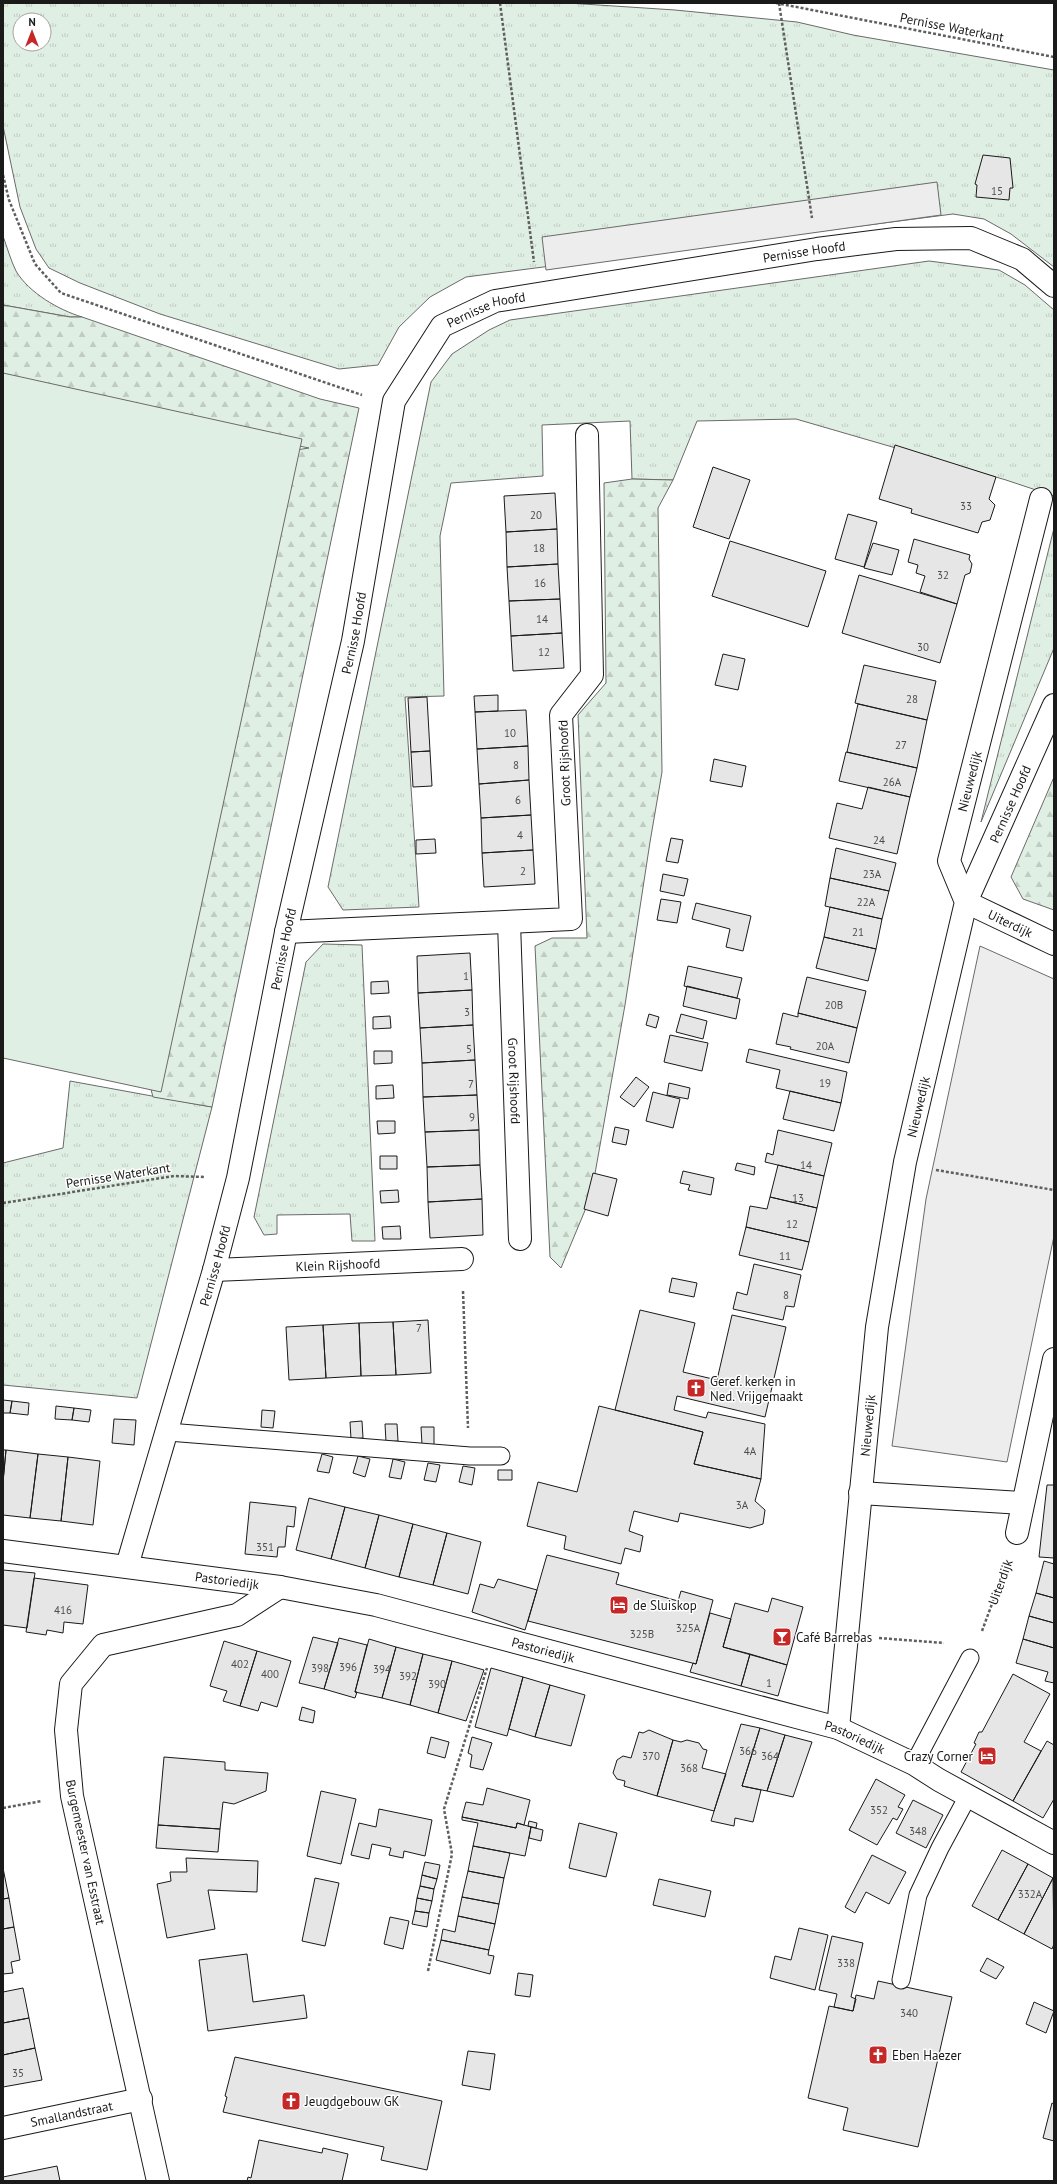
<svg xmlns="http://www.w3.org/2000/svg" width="1057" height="2184" font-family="'PT Sans',sans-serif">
<defs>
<pattern id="grass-tufts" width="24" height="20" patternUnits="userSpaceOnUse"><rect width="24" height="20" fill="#e0efe3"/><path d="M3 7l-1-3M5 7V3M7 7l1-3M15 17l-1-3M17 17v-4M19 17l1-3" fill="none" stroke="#c0ccc2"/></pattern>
<pattern id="forest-firs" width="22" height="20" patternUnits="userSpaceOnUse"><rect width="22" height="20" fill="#e0efe3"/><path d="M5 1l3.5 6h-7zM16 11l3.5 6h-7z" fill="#c0ccc2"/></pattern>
</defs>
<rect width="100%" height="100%" fill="#fff"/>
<path fill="url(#grass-tufts)" stroke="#6a6a6a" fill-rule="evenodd" d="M3,3H568L675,10L797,22L853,35L1054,70V267L1011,234L984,219L953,214L466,277L430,297L399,327L378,365L339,369L160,314L80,283L49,268L36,249L20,207L3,126ZM20,20H44V44H20Z
M3,236C7,247 11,261 16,271C29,293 59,310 82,317H70L3,305Z
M929,261L999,270L1025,285L1054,310V496L1006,480L796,419L697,421L673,480L632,479L630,421L542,425L543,476L451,483L440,536L444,696L405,697L419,907L343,910L328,887L431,382L452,354L489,330L510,320Z
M1054,528V648L981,822Z
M323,944L362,945L375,1241H352L350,1214L277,1215V1234L264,1235L254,1217L306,962Z
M70,1081L212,1107L137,1398L3,1385V1163L63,1148Z"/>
<path fill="url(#forest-firs)" stroke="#6a6a6a" d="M3,305L70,317H82L320,399L359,408L212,1107L153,1097L145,1067L283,452L309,448L3,386Z
M632,479L673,480L658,508L662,772L650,842L625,1005L591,1196L561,1268L550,1257L535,946L552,938H587L578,715L606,683L604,483Z
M1054,777V910L1023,899L1011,877Z"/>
<path fill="#e0efe3" stroke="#6a6a6a" d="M3,373L302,439L161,1092L3,1058Z"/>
<path fill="#ededed" stroke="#6a6a6a" d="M937,182L941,215L546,270L542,237Z
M980,946L1054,979V1236L1007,1462L892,1446L926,1199Z"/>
<path fill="#e6e6e6" stroke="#1a1a1a" d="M983,155L1010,158L1013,188H1010L1009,200L976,197L977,185L975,184Z
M895,445L996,477L989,499L995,505L990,520L982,522L978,533L911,513L912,509L879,499Z
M713,467L750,480L729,539L693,527Z
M555,493L557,529L506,532L504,496Z
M848,514L877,522L864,567L835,559Z
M557,529L558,564L507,567L506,532Z
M914,539L970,555L969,559L972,564L970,573L965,575L957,604L920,592L925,576L916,573L918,565L908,562Z
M730,541L826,571L808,627L712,596Z
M873,543L899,550L892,575L864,568Z
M558,564L560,599L509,601L507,567Z
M859,575L957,604L940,663L842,633Z
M560,599L562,633L511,636L509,601Z
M562,633L564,668L513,671L511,636Z
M723,654L745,659L738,690L715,685Z
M864,665L936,681L927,720L855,703Z
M498,695V711L475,712L474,696Z
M427,697L430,751L411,752L408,698Z
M858,704L927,720L917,768L847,752Z
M526,710L528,746L477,749L475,712Z
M528,746L529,780L479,784L477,749Z
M430,751L432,786L413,787L411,752Z
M846,752L917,768L910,797L839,781Z
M714,759L746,766L742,787L710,781Z
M529,780L531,815L481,818L479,784Z
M868,787L910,797L897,854L829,838L837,803L862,809Z
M531,815L533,850L482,853L481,818Z
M671,838L683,840L678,863L666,861Z
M435,839L436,853L416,854V840Z
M836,848L896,863L889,891L830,878Z
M533,850L535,884L484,887L482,853Z
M663,874L688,879L684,896L660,891Z
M830,878L889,891L882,919L825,906Z
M661,899L681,902L677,923L657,920Z
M696,903L751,916L743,951L726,947L730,929L692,919Z
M830,907L882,919L876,949L824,937Z
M824,937L876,949L868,981L816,968Z
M470,953L472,990L418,993L417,956Z
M688,966L742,978L737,998L684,986Z
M807,977L866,991L857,1028L798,1013Z
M388,981L389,993L371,994V982Z
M687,986L740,999L736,1019L683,1006Z
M472,990L473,1025L420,1028L418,993Z
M783,1013L798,1017V1013L857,1028L849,1063L790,1049L791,1047L776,1044Z
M649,1014L659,1017L656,1028L646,1025Z
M681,1014L707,1021L703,1039L676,1032Z
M390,1016L391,1028L373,1029V1017Z
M473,1025L475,1060L422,1063L420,1028Z
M670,1035L708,1043L702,1071L664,1062Z
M749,1049L847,1072L841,1103L776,1088L780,1070L746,1062Z
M374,1051H392V1063L374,1064Z
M475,1060L477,1095L423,1097L422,1063Z
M636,1077L649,1087L634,1107L620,1097Z
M669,1083L690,1088L688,1099L667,1095Z
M393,1085L394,1098L376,1099V1086Z
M790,1091L841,1103L834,1131L783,1119Z
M653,1092L680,1099L673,1128L646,1121Z
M477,1095L479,1130L425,1132L423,1097Z
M377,1121H395V1133L378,1134Z
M615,1127L629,1130L626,1145L612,1142Z
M479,1130L480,1165L427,1167L425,1132Z
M778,1130L832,1143L824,1176L765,1162L767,1153L773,1155Z
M380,1156H397V1169H380Z
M737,1163L755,1167L754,1175L735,1170Z
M480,1165L482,1199L428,1202L427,1167Z
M778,1165L824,1176L817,1208L770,1197Z
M683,1171L714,1178L711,1195L688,1190L690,1185L680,1183Z
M593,1173L617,1179L608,1216L584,1209Z
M398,1190L399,1202L381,1203L380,1191Z
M770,1197L817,1208L809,1242L746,1227L750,1206L767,1209Z
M482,1199L483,1235L430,1238L428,1202Z
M400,1226L401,1239H383L382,1227Z
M746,1227L809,1242L802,1270L739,1255Z
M754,1264L801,1275L794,1307L786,1306L783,1320L733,1309L737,1292L747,1295Z
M672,1278L697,1283L694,1297L669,1292Z
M640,1310L695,1323L683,1372L717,1380L732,1315L786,1327L765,1417L677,1396L674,1410L706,1418L708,1412L765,1424L761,1479L694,1464L703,1432L615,1410Z
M428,1320L431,1373L396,1375L393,1322Z
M393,1322L396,1375L361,1376L359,1323Z
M359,1323L361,1376L326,1378L323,1325Z
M323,1325L326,1378L289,1380L286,1327Z
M3,1400L12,1401L10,1413H3Z
M12,1401L29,1403L28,1415L10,1413Z
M56,1406L74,1408L72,1420L55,1419Z
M599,1406L703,1432L694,1464L761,1479L755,1501L765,1510L763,1524L750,1528L680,1513L678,1522L634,1511L629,1531L643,1536L640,1552L625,1548L621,1564L564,1549L566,1536L527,1526L538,1482L577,1492Z
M74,1408L91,1410L89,1422L72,1420Z
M262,1410L275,1411L273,1428L261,1427Z
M114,1419L136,1420L134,1445L112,1443Z
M362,1421L363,1438L351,1439L350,1422Z
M385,1424H397L398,1441L386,1442Z
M421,1427H434V1445H422Z
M3,1450H6L3,1482Z
M6,1450L38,1454L30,1518L3,1515V1482Z
M38,1454L68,1457L61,1521L30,1518Z
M322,1454L333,1457L329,1473L317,1471Z
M358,1456L370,1459L365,1477L353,1473Z
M68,1457L100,1461L93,1525L61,1521Z
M393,1459L405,1462L401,1479L389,1477Z
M428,1463L440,1465L436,1482L424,1480Z
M463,1466L475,1468L472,1485L459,1482Z
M498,1470H512V1480H498Z
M1047,1485H1054V1558L1039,1557Z
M309,1498L345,1507L331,1559L296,1550Z
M250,1502L296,1507L294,1527L287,1526L285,1547H278L277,1557L245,1554Z
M345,1507L379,1515L365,1568L331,1559Z
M379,1515L413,1524L399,1577L365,1568Z
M413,1524L447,1533L433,1585L399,1577Z
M447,1533L481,1542L468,1594L433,1585Z
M547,1555L619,1573L616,1584L678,1601L681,1591L713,1600L696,1664L528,1621Z
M1044,1561L1054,1564V1598L1036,1593Z
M3,1570L35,1573L27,1628L3,1625Z
M34,1578L88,1585L83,1624L64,1622L63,1633L47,1630L46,1635L26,1632Z
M498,1579L537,1590L525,1630L472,1612L480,1584L494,1588Z
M1036,1593L1054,1598V1623L1029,1616Z
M772,1598L803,1607L787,1665L723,1647L735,1603L768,1612Z
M710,1613L731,1619L723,1647L750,1654L741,1686L690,1672L693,1663L696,1664Z
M1029,1616L1054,1623V1648L1023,1639Z
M313,1637L338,1643L324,1689L299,1683Z
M339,1638L367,1645L355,1692H357L355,1698L324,1689Z
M369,1639L396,1647L382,1698L355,1692Z
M1023,1639L1054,1648V1683L1045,1681L1048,1672L1016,1663Z
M224,1641L257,1651L240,1706L223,1701L227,1691L210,1686Z
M396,1647L423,1654L410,1705L382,1698Z
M257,1651L291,1661L277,1707L261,1702L258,1711L240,1706Z
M423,1654L452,1661L438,1713L410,1705Z
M750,1654L787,1665L778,1696L741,1686Z
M452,1661L484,1670L466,1721L438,1713Z
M491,1668L523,1677L507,1736L475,1727Z
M1013,1674L1050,1694L1024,1742L1041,1751L1013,1801L961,1772L976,1744L974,1743L979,1732H982Z
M523,1677L550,1685L535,1737L509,1729Z
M550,1685L585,1695L571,1746L535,1737Z
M302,1707L315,1711L313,1723L299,1720Z
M741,1724L760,1728L742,1786L761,1790L753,1822L735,1818L734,1826L711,1821Z
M760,1728L785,1735L767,1791L742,1786Z
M649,1730L673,1740L657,1796L624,1786L625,1781L617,1779L613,1773L617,1760L623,1756L631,1758L639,1732L643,1733Z
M785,1735L812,1742L793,1797L767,1791Z
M431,1737L449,1742L445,1758L427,1753Z
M472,1737L492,1743L483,1770L470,1767L472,1755L468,1753Z
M673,1740L681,1742L687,1740L699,1743L703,1749L707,1750L702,1768L726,1774L714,1811L657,1796Z
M1047,1741L1054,1745V1799L1043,1818L1013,1801Z
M164,1757L225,1762V1770L268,1773L266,1791L234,1804L223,1802L220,1829L158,1825Z
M876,1779L905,1795L898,1807L903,1809L897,1820L893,1818L877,1845L849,1830Z
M487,1788L530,1800L524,1825L517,1823L516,1828L462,1817L466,1802L483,1805Z
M321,1791L356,1799L341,1864L307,1856Z
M913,1800L943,1815L926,1848L896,1833Z
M379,1809L432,1820L425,1856L404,1851L403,1858L389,1855L391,1848L372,1844L369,1859L351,1855L359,1823L376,1827Z
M462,1817L516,1828L517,1823L531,1827L525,1856L473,1846L478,1823L462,1820Z
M529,1821L537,1823L536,1828L528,1826Z
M579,1823L617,1833L606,1877L569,1868Z
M158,1825L220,1829L218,1852L156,1848Z
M531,1827L543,1830L541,1841L529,1838Z
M473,1846L510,1853L504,1878L468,1871Z
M1002,1850L1028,1864L998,1920L972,1906Z
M872,1855L906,1872L889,1904L866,1892L855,1913L845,1907Z
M186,1858L258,1861L257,1892L208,1890L215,1929L167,1938L157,1884L171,1881L170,1872H187Z
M425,1862L440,1865L437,1879L422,1875Z
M1028,1864L1053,1878L1024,1934L998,1920Z
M3,1868L9,1898L3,1899Z
M468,1871L504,1878L499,1904L462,1897Z
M422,1875L437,1879L434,1889L420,1886Z
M315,1878L339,1883L325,1946L302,1941Z
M1053,1878L1054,1944L1052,1949L1024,1934Z
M659,1879L711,1891L705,1917L653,1905Z
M420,1886L434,1889L432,1901L417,1898Z
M462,1897L499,1904L495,1924L458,1916Z
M9,1898L14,1927L3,1929V1899Z
M417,1898L432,1901L429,1913L415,1911Z
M415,1911L429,1913L427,1927L412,1924Z
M458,1916L495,1924L489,1950L441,1940L443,1929L455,1932Z
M390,1917L409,1921L403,1949L384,1944Z
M14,1927L20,1960L11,1962L13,1973L3,1974V1929Z
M799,1928L828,1935L815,1990L770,1978L775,1956L791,1960Z
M832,1936L863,1943L851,1997L856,1999L853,2011L834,2007L837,1994L819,1990Z
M441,1940L489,1950L488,1955L494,1956L490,1974L436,1960Z
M247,1954L253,2002L304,1995L307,2018L208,2031L199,1960Z
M987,1958L1004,1967L996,1979L980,1971Z
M518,1973L533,1975L530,1997L515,1995Z
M878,1981L952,1997L918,2147L843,2130L848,2108L808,2098L829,2006L853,2011L856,1995L874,1999Z
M23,1988L29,2018L3,2023V1992Z
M1034,2002L1054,2011L1046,2033L1026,2024Z
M29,2018L35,2048L3,2055V2023Z
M35,2048L42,2080L3,2087V2055Z
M468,2051L495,2054L490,2090L462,2085Z
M235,2057L442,2101L427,2170L381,2160L384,2147L223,2112L227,2097L225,2096Z
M1052,2103L1054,2104V2141L1043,2138Z
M259,2140L322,2153L323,2148L348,2154L342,2181H247L248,2177L251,2178Z
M57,2166L60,2181H3V2177Z"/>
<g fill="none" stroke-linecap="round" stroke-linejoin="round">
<g stroke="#1a1a1a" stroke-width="19">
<path id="service" d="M168,1432L470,1456H501
M914,1764L970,1658
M901,1980L918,1895L940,1848L968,1796"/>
</g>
<g stroke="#1a1a1a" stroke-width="24">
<g id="minor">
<path id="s1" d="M1054,705L966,902L1054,944"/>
<path id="s2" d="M509,923L520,1239"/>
<path d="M286,932L571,919L561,715L592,675L587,435"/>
<path id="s3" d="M214,1270L462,1259"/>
<path d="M860,1493L1022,1503"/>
<path d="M1017,1533L1054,1359"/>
<path id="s4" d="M3,1551L280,1587L376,1605L838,1728L914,1764L939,1780L1054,1843"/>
<path id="s5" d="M127,1566L214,1270L238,1178L286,932L353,641L394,401L442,326L495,301L817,249L896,239L971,238L1022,259L1054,286"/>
<path id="s6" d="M838,1728L877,1327L905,1162L966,902L949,861L1041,499"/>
<path id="s7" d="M3,2128L141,2099"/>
<path d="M158,2181L72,1796L66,1730L71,1684L103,1645L237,1615L280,1587"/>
</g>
</g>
<path stroke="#5f5f5f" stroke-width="2.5" stroke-dasharray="3 2" stroke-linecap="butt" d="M500,3L534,262
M776,3L1054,57
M779,3L812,218
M3,175L9,200L35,264L61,293L362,395
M936,1170L1054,1190
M3,1203L174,1176L205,1177
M463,1291L468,1428
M982,1631L1007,1563
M879,1638L944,1643
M3,1808L42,1801
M428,1971L452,1854L444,1809L487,1668"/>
<use href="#service" stroke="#fff" stroke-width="17"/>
<use href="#minor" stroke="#fff" stroke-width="22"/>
</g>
<defs>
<g id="church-square" transform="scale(1)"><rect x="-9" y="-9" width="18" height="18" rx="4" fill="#c62828" stroke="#fff"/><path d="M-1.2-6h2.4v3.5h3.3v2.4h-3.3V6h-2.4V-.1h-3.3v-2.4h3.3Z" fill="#fff"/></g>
<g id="hotel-square" transform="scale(1)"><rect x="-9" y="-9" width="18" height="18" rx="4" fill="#c62828" stroke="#fff"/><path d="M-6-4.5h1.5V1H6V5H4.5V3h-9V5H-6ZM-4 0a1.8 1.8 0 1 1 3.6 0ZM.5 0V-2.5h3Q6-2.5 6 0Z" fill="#fff"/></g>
<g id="bar-square" transform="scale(1)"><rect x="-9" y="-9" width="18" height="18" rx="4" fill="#c62828" stroke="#fff"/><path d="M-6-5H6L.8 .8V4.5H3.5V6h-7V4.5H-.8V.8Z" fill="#fff"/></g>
</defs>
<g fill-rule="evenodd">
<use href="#church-square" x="696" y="1388"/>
<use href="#hotel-square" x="619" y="1605"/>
<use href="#bar-square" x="782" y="1637"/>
<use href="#hotel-square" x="987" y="1756"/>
<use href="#church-square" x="878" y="2055"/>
<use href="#church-square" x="291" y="2101"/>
</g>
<g text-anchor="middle" stroke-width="3" stroke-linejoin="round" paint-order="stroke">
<g font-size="11" fill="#4d4d4d">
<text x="997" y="195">15</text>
<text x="966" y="510">33</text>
<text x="536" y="519">20</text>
<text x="539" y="552">18</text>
<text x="943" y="579">32</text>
<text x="540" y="587">16</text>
<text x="542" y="623">14</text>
<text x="923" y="651">30</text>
<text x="544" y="656">12</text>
<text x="912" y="703">28</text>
<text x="510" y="737">10</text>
<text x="901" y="749">27</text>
<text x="516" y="769">8</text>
<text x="892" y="786">26A</text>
<text x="518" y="804">6</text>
<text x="520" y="839">4</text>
<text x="879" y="844">24</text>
<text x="523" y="875">2</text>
<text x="872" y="878">23A</text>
<text x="866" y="906">22A</text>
<text x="858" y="936">21</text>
<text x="466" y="980">1</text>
<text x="834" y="1009">20B</text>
<text x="467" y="1016">3</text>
<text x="825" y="1050">20A</text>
<text x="469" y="1053">5</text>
<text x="825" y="1087">19</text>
<text x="471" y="1088">7</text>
<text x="472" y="1121">9</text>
<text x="806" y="1169">14</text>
<text x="798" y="1202">13</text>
<text x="792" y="1228">12</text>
<text x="785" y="1260">11</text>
<text x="786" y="1299">8</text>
<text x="419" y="1332">7</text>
<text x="750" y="1455">4A</text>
<text x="742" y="1509">3A</text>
<text x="265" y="1551">351</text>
<text x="63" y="1614">416</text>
<text x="688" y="1632">325A</text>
<text x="642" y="1638">325B</text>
<text x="240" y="1668">402</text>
<text x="348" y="1671">396</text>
<text x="320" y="1672">398</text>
<text x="382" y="1673">394</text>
<text x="270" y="1678">400</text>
<text x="408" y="1680">392</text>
<text x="769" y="1687">1</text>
<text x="437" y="1688">390</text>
<text x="748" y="1755">366</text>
<text x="651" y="1760">370</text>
<text x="770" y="1760">364</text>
<text x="689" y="1772">368</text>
<text x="879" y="1814">352</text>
<text x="918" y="1835">348</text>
<text x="1030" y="1898">332A</text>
<text x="846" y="1967">338</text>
<text x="909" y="2017">340</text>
<text x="18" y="2077">35</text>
</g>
<g font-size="13" fill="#1a1a1a" stroke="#fff">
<text transform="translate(952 27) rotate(11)" y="5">Pernisse Waterkant</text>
<text dy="5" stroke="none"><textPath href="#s5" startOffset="1657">Pernisse Hoofd</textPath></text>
<text dy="5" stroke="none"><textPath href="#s5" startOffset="1333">Pernisse Hoofd</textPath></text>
<text dy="5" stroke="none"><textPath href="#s5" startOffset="961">Pernisse Hoofd</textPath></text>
<text transform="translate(564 763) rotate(-92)" y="5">Groot Rijshoofd</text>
<text dy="5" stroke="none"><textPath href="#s6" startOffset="964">Nieuwedijk</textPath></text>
<text transform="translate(1010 804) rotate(-66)" y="5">Pernisse Hoofd</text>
<text dy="5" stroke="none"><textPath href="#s1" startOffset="265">Uiterdijk</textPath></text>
<text dy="5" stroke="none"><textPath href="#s5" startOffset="637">Pernisse Hoofd</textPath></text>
<text dy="5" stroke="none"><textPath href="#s2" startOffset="158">Groot Rijshoofd</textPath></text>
<text dy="5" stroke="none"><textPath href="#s6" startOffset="627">Nieuwedijk</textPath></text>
<text transform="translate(118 1175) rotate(-9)" y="5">Pernisse Waterkant</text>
<text dy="5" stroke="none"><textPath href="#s3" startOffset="124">Klein Rijshoofd</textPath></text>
<text dy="5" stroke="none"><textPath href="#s5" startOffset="313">Pernisse Hoofd</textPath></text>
<text dy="5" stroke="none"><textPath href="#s6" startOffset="304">Nieuwedijk</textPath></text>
<text dy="5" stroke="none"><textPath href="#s4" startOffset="226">Pastoriedijk</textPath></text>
<text transform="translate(1000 1582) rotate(-70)" y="5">Uiterdijk</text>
<text dy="5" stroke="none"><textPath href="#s4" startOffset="550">Pastoriedijk</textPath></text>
<text dy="5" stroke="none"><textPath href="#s4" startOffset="874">Pastoriedijk</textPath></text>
<text transform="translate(86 1852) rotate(78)" y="5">Burgemeester van Esstraat</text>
<text dy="5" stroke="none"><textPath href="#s7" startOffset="70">Smallandstraat</textPath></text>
</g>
<g font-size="13" fill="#1a1a1a" stroke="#fff" text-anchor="start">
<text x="710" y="1386">Geref. kerken in<tspan x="710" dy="15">Ned. Vrijgemaakt</tspan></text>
<text x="633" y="1610">de Sluiskop</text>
<text x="796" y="1642">Café Barrebas</text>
<text x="973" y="1761" text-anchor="end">Crazy Corner</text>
<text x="892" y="2060">Eben Haezer</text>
<text x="305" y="2106">Jeugdgebouw GK</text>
</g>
</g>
<rect width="1057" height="2184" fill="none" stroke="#1a1a1a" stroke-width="8"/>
<g transform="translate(32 32)"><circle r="19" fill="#ffffff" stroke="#a3a3a3"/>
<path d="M0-3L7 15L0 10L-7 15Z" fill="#c62828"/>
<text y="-6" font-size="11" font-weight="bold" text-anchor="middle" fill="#1a1a1a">N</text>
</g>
</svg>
